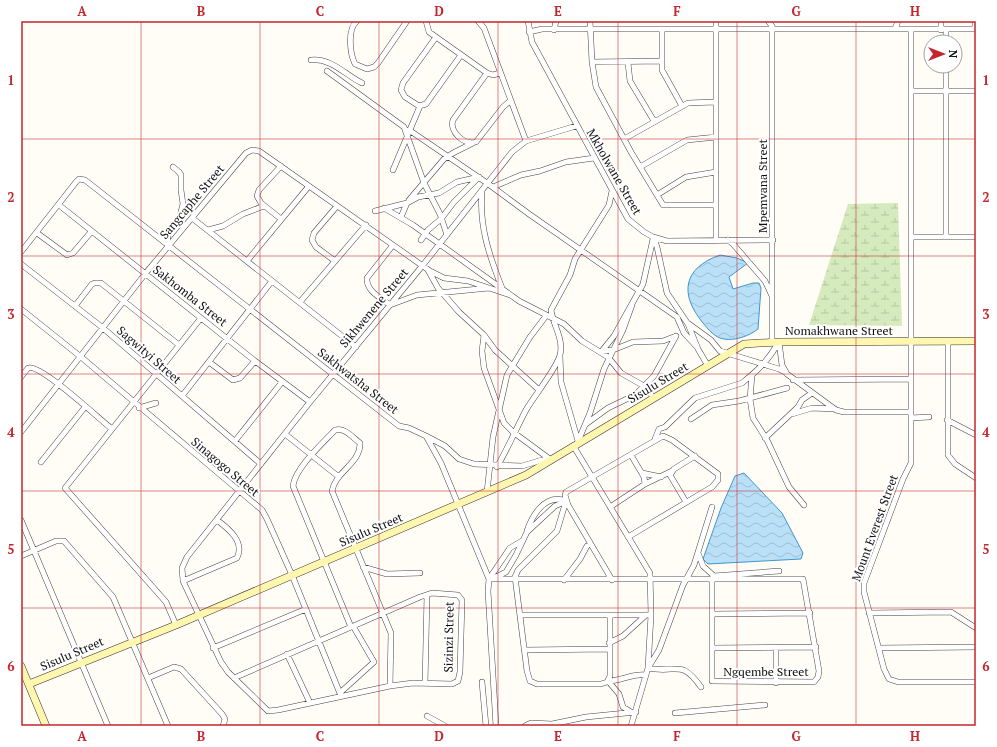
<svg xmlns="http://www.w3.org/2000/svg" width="997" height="747" font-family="'PT Serif',serif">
<defs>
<pattern id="wetland-marsh" width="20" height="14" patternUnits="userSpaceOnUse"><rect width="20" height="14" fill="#d5ebbd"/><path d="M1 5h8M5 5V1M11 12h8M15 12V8" fill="none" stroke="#b6c8a1"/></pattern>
<pattern id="water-waves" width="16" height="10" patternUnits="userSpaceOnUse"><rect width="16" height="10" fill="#b9e0f7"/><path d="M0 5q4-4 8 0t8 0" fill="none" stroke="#9ebfd3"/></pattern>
</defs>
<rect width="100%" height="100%" fill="#fffdf5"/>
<path fill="url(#wetland-marsh)" d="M898,203L902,326L809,325L848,204Z"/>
<path fill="url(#water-waves)" stroke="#3f96cf" d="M720,255L737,258L748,263L729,277L733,289L753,283H759L761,288L758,329C749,336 735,341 724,339C715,338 708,329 703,323C679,294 683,268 720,255Z
M744,473L782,513L803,553L801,559L708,564L703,559L721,508L735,476Z"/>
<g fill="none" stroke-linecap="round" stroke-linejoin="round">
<g stroke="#444" stroke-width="6">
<path id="street" d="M357,21C347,29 350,54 355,64L367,69L374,67L378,63L407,21
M426,21L429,32L436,37L487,73L493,75L500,73
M478,21L484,28L526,141
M528,21L532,42L628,219L644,232L653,237L667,241L773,240
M590,21L592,62L596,87L631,152L663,205H716
M768,21L772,26
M975,21V29
M895,29L898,21
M911,29V463L903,479L864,583V592L884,669L889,679L898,682H976
M554,30L556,21
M662,30V70L682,106
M772,30V342
M941,30V21
M529,32L542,29H976
M436,37L403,83L401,90L405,97L419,106L426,104L461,55
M946,42V30
M311,60C332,58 345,75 362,83
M592,62L662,61
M628,63L630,81L654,121
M946,66V236
M327,71L404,127L424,183L440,214L447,235
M487,73L453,120C449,131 464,146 476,142L503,107L510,101
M911,91H976
M409,130L487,183L529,214L677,317L684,333L697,347
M624,139L688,103L715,102
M281,166L259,190L257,196L261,203L281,219
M640,167L687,140L716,137
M393,170L420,106
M493,187L521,175L540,171L566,162L594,158
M482,191C479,226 489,255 502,288
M657,195L686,177L716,172
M409,200L444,159L453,153L473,143
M59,205L255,361L310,402
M384,208L413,225L519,301L564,324L582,341L608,357L621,373L644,386L654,398
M375,211L407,203L418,197L439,193L457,182L479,177
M401,217L407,203
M192,218L356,347
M208,230L223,226L243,214L264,206
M37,233L67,255L73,253L91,232
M911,237H976
M654,238L657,247L667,293L688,324L698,349L708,366
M421,240L428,230L441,219L454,202L478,178
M716,240V21
M728,240L733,244L765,281L772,296
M167,245L168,234L179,220L183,204L181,190V175L179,172L173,167
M393,245L367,278C366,291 381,298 390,305L417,295L489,288
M21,252L76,182L79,179L85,180L399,426L409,428L426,436L441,463L489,579L488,591L496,726
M247,261L309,186
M335,261L316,247L312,240L314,233L337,206
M21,264L103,328L261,464
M428,270L438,288L459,312L484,335L482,351L484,368L504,423L513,432L551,460
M300,302L366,225
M75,306L92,284L95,283H101L179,345
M21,309L81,357L262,510L267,519L292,575L341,696
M689,324L711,340L720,351L779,369L785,372
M484,335L495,350L539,390
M948,341V455L955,464L976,478
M779,342L782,365L787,374L836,410L844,412H911
M602,351L613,350L633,342L663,341L676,336
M601,352L614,336L643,284L653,239
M560,356L561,382L578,441
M209,362L233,380L240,378L255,361
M752,375L750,399L753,418L767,440L789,487L804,505
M21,377L28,368C40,363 99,419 112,429
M793,380L911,379
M182,396L272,281
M139,408L156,403
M792,414L812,408L835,409
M911,418L929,417
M691,419L712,405L739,401L787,388
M947,420L976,435
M586,424L608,408L635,395L654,376L676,336
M21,432L145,274L246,153L252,150L259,151L430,271L444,278L468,281L510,295
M285,434L339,477
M426,436L445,446L459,459L474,464L522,466L542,460H550
M765,438L798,407L802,400L812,393
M579,439L590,413L604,369L623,330L632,305
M655,439L659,429L665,427L695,398L742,383C757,371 769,360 778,343
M235,441L282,382
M574,447L650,573L651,615L648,668L631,726
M41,462L85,407
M497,467C508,448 516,429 526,410C534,396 557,368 560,355C564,339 553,325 551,310L570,275L575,259L609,205L612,191
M642,473L661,477
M645,484L672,471
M487,492L493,437L507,375L530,337L546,316
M566,501L557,531L518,570L515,577L527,671L530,681L537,684H601L607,682L610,676V615
M686,502L670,475L674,469L695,456
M610,507L645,484L644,477L631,455
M21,520L108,726
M527,531C532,516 544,495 563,500
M698,553L703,566L714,576L779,571
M21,556L56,541H64L113,597L168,726
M363,567L387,574L420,573
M489,579H803L819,671L818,677L814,682L712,681V579
M489,579L510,548L522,541
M492,579L506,572L516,555L527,532L555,506L566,501
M564,580L580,559L587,546
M612,580L568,505L565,495L566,492L663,436L672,440L718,474V480L712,487L628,537
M183,581L237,558C245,542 229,529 217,520
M869,613L951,612L976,628
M714,614L810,613
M520,615H651
M176,625L166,602L65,488L201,318
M351,627L293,486C295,468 323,443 335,430C345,427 353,438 360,443C361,463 335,472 332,491L391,633L390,686
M609,643L623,636L646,615
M213,648L306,609
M713,648L816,647
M879,648L976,647
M525,650L609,649
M287,654L310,703
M148,678L174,667L181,669L222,714L225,719L223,726
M234,678L420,597L432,593L458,595L462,600L460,672L458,681L452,684L413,683L390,686L278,710L268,711L228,672L221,662L183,581L182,568L187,557L310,402L423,265L512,152L526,141L576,126
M608,681L619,694L623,707L631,712
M608,681C621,681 633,673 646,675
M482,682L486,726
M776,683V648
M425,684L427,595
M701,687C680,658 678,674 648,668L659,650L683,585L694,565L712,507
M342,691L374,662L353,626
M675,713L765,705
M427,716L445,726
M525,726L531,723L552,724
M550,726L552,724L586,717L636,712"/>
</g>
<g stroke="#333" stroke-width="8">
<path id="secondary" d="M21,666L46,726
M29,684L176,625L526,475L744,344L779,342L976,341"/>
</g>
<use href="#street" stroke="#fff" stroke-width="5"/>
<use href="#secondary" stroke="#fff6b0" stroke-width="7"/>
</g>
<path fill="none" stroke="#c4262e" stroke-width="1" stroke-opacity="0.55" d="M141,21V726M260,21V726M379,21V726M498,21V726M618,21V726M737,21V726M856,21V726M21,139H976M21,256H976M21,374H976M21,491H976M21,608H976"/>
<g text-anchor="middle" stroke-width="4" stroke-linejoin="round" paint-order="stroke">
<g font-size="12" fill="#111" stroke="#fff">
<text transform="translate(614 172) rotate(60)" y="4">Mkholwane Street</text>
<text transform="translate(763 186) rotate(-90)" y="4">Mpemvana Street</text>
<text transform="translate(192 202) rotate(-50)" y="4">Sangcaphe Street</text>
<text transform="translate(190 296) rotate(38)" y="4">Sakhomba Street</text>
<text transform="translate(374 308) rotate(-50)" y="4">Sikhwenene Street</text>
<text x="839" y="335">Nomakhwane Street</text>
<text transform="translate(149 355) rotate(41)" y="4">Sagwityi Street</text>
<text transform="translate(358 381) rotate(38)" y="4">Sakhwatsha Street</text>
<text transform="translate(658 383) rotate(-31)" y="4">Sisulu Street</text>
<text transform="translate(225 467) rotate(40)" y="4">Sinagogo Street</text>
<text transform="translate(875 528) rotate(-70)" y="4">Mount Everest Street</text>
<text transform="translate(371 530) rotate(-23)" y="4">Sisulu Street</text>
<text transform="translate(449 637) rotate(-89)" y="4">Sizinzi Street</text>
<text transform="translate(72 654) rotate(-23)" y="4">Sisulu Street</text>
<text x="766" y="676">Ngqembe Street</text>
</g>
</g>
<rect width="997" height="747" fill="none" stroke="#ffffff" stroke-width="44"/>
<g transform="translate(943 54) rotate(90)"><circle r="19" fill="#ffffff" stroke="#a0a0a0"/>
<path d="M0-3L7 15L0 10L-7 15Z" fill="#c4262e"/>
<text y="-6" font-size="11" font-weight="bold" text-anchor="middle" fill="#111111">N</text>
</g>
<rect x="22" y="22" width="953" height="703" fill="none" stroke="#c4262e" stroke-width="1.5"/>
<g font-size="13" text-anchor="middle" font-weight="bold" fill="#c4262e">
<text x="82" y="16">A</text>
<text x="201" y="16">B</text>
<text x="320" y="16">C</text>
<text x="439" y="16">D</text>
<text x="558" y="16">E</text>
<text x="677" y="16">F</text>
<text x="796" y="16">G</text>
<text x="915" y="16">H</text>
<text x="11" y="85">1</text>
<text x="986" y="85">1</text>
<text x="11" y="202">2</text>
<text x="986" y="202">2</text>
<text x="11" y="319">3</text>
<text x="986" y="319">3</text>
<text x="11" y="437">4</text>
<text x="986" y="437">4</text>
<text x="11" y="554">5</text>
<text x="986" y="554">5</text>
<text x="11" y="671">6</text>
<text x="986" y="671">6</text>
<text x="82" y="741">A</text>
<text x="201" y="741">B</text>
<text x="320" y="741">C</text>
<text x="439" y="741">D</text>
<text x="558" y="741">E</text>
<text x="677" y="741">F</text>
<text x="796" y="741">G</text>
<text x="915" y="741">H</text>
</g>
</svg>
